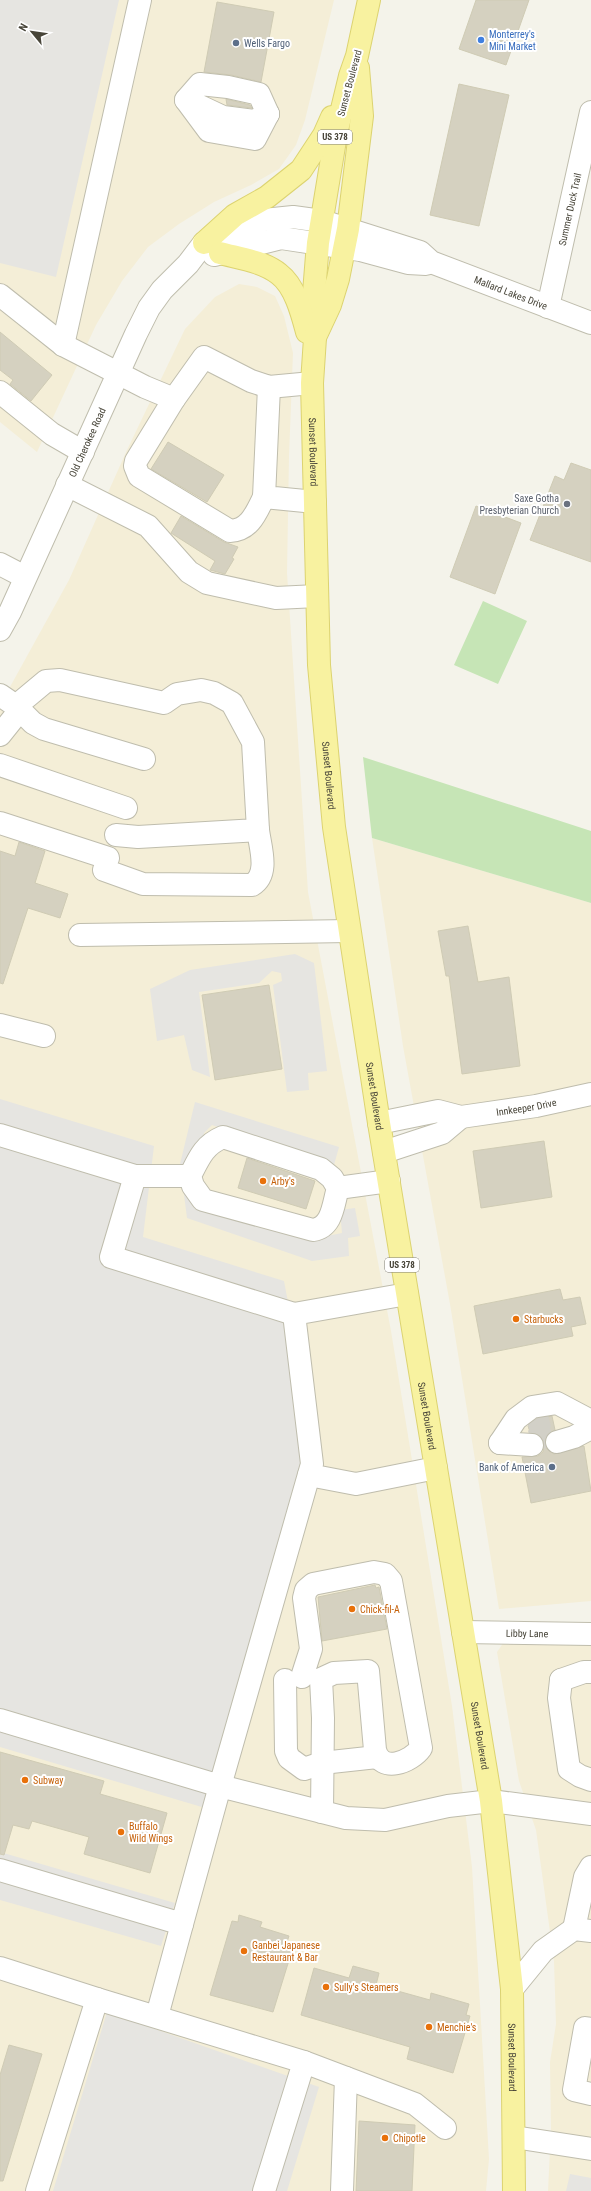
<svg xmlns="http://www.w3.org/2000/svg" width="591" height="2191" font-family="'Roboto Condensed',sans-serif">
<rect width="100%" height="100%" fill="#f4f3ea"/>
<path fill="#f4eed7" d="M0,0H334L305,120L296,145L279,169L251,185L214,202L179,224L148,247L122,281L96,325L37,452L0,422Z
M239,284L257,287L275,296L284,316L293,353L289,456L287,573L308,892L391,1331L452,1706L472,1867L489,2159L486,2191H0V705L69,580L127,450L185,329L215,297Z
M372,838L591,903V1601L499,1609L450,1304L403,1046Z
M504,1642L591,1644V2191H548L551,2129L550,2062L556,2024L554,1961L536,1830L519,1781L497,1652Z"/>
<path fill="#c6e5b6" d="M483,601L527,621L498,684L454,665Z
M363,757L591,831V903L372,838Z"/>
<path fill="#e6e5e1" d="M0,0H119L56,277L0,263Z
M295,954L314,963L327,1071L308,1073L309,1090L287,1092L273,985L282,981L281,973L272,971L259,983L199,992L210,1077L192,1070L184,1035L157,1041L150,989L190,970Z
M0,1099L154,1146L143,1237L284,1281L312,1429L236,1772L222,1813L0,1747Z
M195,1102L339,1147L334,1165L212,1125L204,1133L198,1166L199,1202L317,1238L342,1233L340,1210L355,1208L360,1236L348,1238L349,1256L312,1261L187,1218L180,1164Z
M0,1852L175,1903L161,1946L0,1900Z
M107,2012L319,2087L287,2191H53Z
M570,2174L591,2178V2191H566Z"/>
<path fill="#d5d1c0" stroke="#cfcbb4" d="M476,0H529L506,65L459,49Z
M217,2L274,12L261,82L231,75L204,72Z
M459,84L509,95L479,226L430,215Z
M226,99L250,105L252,108L227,105Z
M0,332L52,375L31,401L10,384L13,380L0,370Z
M168,442L224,475L207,502L151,469Z
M571,463L591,470V562L530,540L555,476L564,480Z
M476,506L521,523L495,594L450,577Z
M181,516L224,542L238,547L232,558L234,559L225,574L210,570L215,561L171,533Z
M19,842L45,851L35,883L68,894L60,918L28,908L3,984L0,983V851L15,856Z
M468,926L478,982L509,977L520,1066L462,1074L449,976H446L438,931Z
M269,985L282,1069L215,1080L202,995Z
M544,1141L552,1197L481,1208L473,1151Z
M247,1158L315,1181L306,1209L238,1188Z
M560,1289L563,1300L580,1297L586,1324L571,1327L573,1336L483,1354L474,1306Z
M552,1416L555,1430L548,1434L545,1439V1446L549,1451L554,1454L584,1446L591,1491L531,1503L522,1457L538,1456L543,1452L544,1445L539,1435L530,1432L528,1426L537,1419Z
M375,1585L376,1588L379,1587L387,1629L322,1641L318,1597Z
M0,1752L104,1781L100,1794L167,1813L150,1873L84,1854L89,1837L32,1821L29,1829L13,1825L4,1855L0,1854Z
M239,1915L262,1922L260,1927L289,1936L287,1942L294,1944L273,2012L210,1995L232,1921L238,1922Z
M353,1966L379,1973L376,1985L430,2000L431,1993L469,2004L466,2015L470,2016L453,2073L407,2059L410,2047L301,2015L314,1968L349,1978Z
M9,2045L42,2054L3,2181H0V2075Z
M359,2121L415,2125L412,2191H356Z"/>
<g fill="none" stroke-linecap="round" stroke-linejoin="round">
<path stroke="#d2d0c7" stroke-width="22" stroke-dasharray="22 11" stroke-linecap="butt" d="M527,1422L552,1415
M531,1441L555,1434"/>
<g stroke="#bfbdad" stroke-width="24">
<g id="minor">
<path d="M186,100L209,131L255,139L268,114"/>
<path d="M186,100L200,84L228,87L259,94L268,114"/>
<path d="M189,101L223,117L254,121L268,114"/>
<path d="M214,255L281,238L360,250L408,263L426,264"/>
<path d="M0,295L63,345L145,387L174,399L204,357L251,381L269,387L312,383"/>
<path id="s1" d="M548,307L591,112"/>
<path d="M63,345L140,0"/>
<path d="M269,387L264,497L315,502"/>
<path d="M0,392L52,434L83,452"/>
<path d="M174,399L136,461L135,466L139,476L230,531C250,530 256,513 264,497"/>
<path d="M67,485L148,526L189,572L207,583L276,598L317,596"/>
<path d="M0,564L25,577"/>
<path id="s2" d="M0,630L10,612L136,334L149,308L162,290L188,264L204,243L264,220L293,217L322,221L420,252L431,262L591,323"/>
<path d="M0,695L16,706V715L0,735"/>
<path d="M0,765L126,808"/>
<path d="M0,823L108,858"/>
<path d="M116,835L138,837L258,830L253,742L232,703L214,693L201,690L177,694L164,703L60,680L46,681L16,706L33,723L44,729L144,759"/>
<path d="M104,870L143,884L252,885C270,874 260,847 258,830"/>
<path d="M80,935L349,931"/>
<path d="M0,1025L44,1036"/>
<path id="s3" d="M379,1123L438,1111L461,1117L536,1106L591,1094"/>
<path d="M0,1135L135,1176H190"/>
<path d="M223,1137L321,1169L332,1178L338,1188C333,1204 333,1227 313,1230L203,1200L193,1186L190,1176C199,1158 204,1145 223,1137Z"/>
<path d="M384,1152L442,1133L461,1117"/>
<path d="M135,1176L111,1257L294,1314"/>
<path d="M338,1188L389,1181"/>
<path d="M557,1442L574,1437L591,1428"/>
<path d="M500,1443L516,1419L532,1407L557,1403L591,1421"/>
<path d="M500,1443L532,1445"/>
<path d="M309,1475L356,1484L436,1468"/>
<path id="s4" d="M463,1632L591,1634"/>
<path d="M302,1677L311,1649L304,1598L306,1590L313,1584L374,1572L385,1574L391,1581L421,1748C411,1762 381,1774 375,1750L368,1671L334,1673L321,1679L323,1718L322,1812"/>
<path d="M285,1680L286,1751L289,1758L304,1769L322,1763L377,1757"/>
<path d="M561,1680L559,1698L569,1769L580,1776L591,1780"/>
<path d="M561,1680L584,1672H591"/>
<path d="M0,1720L220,1786L312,1464L294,1314L407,1294"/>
<path d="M0,1870L182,1924L220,1786L346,1818L385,1820L448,1806L491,1801L591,1814"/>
<path d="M574,1929L585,1877L591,1867"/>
<path d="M0,1968L97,1999"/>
<path d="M512,1989L543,1951L574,1929L591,1931"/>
<path d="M157,2016L182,1924"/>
<path d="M591,2029L585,2028L574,2090L591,2094"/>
<path d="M304,2062L415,2104L445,2128"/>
<path d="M514,2137L591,2149"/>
<path d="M37,2191L97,1999L304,2062L264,2191"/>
<path d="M342,2191L346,2078"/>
</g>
</g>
<g stroke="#dcd370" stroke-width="24">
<g id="major">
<path id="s5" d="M369,0L357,56L350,76L336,134L318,243L313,305L315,338L312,383L319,665L334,827L379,1123L491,1801L512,1989L514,2191"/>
<path d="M204,243L235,215L267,197L301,170L324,135L332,117"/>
<path d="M220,253C238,258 263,261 279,274C295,286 302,313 307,332"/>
<path d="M316,335L330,305L338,279L348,229L362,116L358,68"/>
</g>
</g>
<use href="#minor" stroke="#fff" stroke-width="22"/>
<use href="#major" stroke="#f8f2a0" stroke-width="22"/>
</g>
<circle fill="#3f7fe0" stroke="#fff" stroke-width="1.5" cx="481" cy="40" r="4"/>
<g fill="#5c6f8a" stroke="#fff" stroke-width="1.5">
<circle cx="236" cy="43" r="4"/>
<circle cx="552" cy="1467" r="4"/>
</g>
<circle fill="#6b7280" stroke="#fff" stroke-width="1.5" cx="567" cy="504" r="4"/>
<g fill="#e8710a" stroke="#fff" stroke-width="1.5">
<circle cx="263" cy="1181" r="4"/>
<circle cx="516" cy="1319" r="4"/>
<circle cx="352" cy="1609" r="4"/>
<circle cx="25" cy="1780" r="4"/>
<circle cx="121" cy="1832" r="4"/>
<circle cx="244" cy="1951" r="4"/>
<circle cx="326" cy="1987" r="4"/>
<circle cx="429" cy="2027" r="4"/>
<circle cx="385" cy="2138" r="4"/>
</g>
<g text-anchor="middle" stroke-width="4" stroke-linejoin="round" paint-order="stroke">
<g fill="#fff" stroke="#7f7d74" stroke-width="1">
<rect x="318" y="130" width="34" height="14" rx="3"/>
<rect x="385" y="1258" width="34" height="14" rx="3"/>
</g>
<g font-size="9" font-weight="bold" fill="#484539">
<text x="335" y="140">US 378</text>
<text x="402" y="1268">US 378</text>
</g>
<g font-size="10" fill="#366cbe" stroke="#fff" text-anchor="start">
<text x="489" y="38">Monterrey's<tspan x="489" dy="12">Mini Market</tspan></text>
</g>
<g font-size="10" fill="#4e5e75" stroke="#fff" text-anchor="start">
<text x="244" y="47">Wells Fargo</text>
<text x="544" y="1471" text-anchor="end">Bank of America</text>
</g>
<g font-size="10" fill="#484539" stroke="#fff">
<text transform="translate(349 83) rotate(-75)" y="4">Sunset Boulevard</text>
<text dy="4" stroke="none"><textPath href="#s1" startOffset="100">Summer Duck Trail</textPath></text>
<text dy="4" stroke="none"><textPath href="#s2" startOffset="766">Mallard Lakes Drive</textPath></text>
<text dy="4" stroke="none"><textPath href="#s2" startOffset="207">Old Cherokee Road</textPath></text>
<text dy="4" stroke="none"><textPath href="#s5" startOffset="458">Sunset Boulevard</textPath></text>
<text dy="4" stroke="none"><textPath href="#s5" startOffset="782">Sunset Boulevard</textPath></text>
<text dy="4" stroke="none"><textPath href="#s5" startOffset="1106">Sunset Boulevard</textPath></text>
<text dy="4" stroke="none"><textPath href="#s3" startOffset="150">Innkeeper Drive</textPath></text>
<text dy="4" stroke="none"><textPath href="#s5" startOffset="1430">Sunset Boulevard</textPath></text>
<text dy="4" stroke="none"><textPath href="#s4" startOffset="64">Libby Lane</textPath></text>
<text dy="4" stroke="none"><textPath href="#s5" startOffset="1754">Sunset Boulevard</textPath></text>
<text dy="4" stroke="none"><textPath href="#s5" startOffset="2078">Sunset Boulevard</textPath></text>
</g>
<g font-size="10" fill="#5b616d" stroke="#fff" text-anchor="end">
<text x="559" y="502">Saxe Gotha<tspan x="559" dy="12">Presbyterian Church</tspan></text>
</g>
<g font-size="10" fill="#c56008" stroke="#fff" text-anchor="start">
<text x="271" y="1185">Arby's</text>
<text x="524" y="1323">Starbucks</text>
<text x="360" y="1613">Chick-fil-A</text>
<text x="33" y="1784">Subway</text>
<text x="129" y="1830">Buffalo<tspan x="129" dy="12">Wild Wings</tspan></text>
<text x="252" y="1949">Ganbei Japanese<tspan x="252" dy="12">Restaurant &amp; Bar</tspan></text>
<text x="334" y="1991">Sully's Steamers</text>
<text x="437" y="2031">Menchie's</text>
<text x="393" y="2142">Chipotle</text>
</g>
</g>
<g transform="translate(32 32) rotate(299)" stroke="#ffffff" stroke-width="3" paint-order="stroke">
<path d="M0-3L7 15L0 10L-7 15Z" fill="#484539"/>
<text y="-6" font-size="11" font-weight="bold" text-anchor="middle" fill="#484539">N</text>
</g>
</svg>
